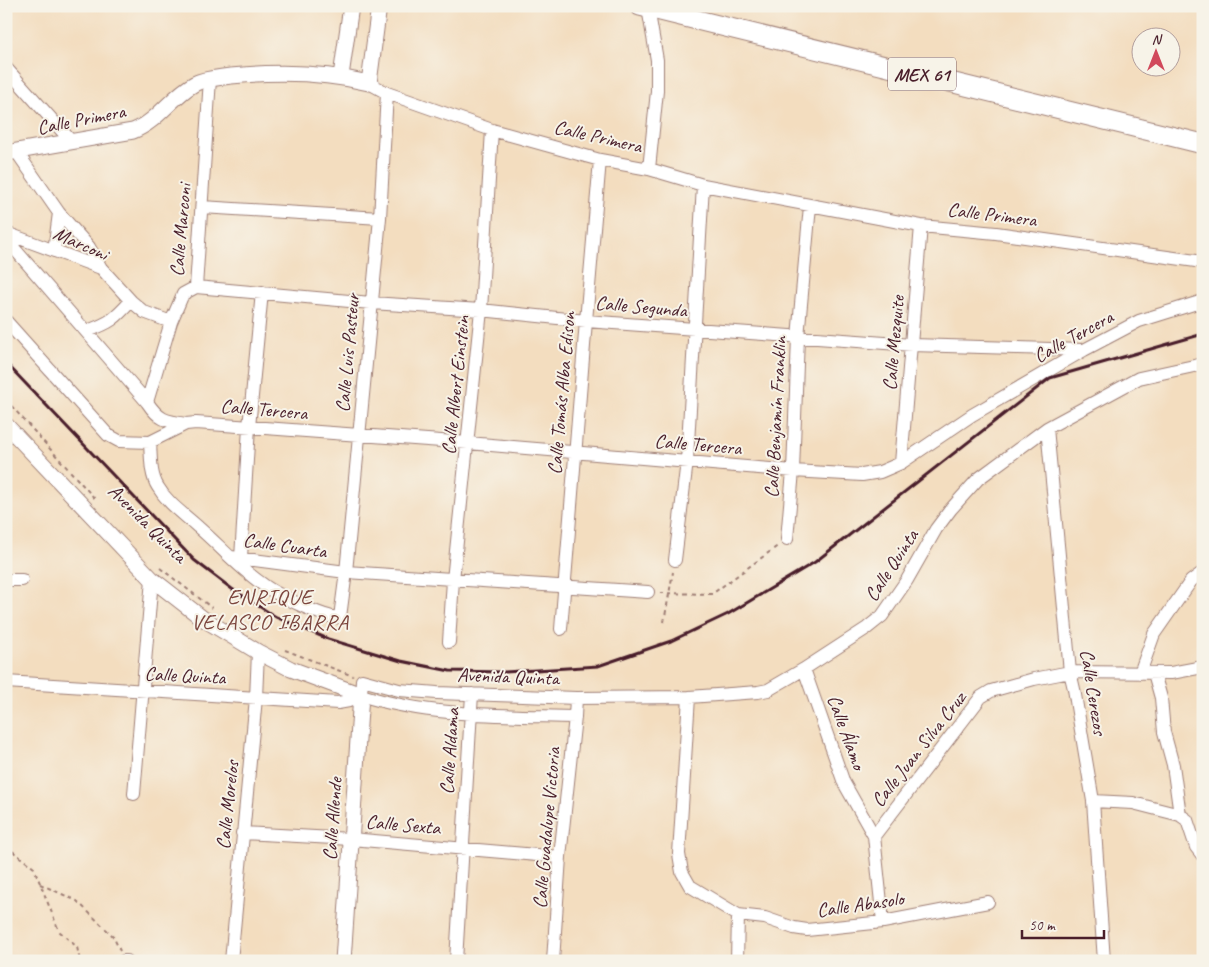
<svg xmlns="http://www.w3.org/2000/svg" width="1209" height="967" font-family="Caveat,sans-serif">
<rect width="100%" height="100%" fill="#f7f3e8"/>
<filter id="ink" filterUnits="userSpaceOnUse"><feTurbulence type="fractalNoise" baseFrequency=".02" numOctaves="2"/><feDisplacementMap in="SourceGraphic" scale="10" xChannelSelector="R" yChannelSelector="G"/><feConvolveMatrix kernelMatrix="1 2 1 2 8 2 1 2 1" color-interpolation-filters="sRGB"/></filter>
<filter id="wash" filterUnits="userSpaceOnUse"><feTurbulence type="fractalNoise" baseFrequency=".0096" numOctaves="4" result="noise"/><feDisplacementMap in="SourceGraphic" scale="20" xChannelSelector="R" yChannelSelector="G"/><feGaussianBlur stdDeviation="1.12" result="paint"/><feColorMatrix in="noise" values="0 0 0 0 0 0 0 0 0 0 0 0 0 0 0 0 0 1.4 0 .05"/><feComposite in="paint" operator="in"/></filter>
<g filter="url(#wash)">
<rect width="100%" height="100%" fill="#f3ddbf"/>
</g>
<g filter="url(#ink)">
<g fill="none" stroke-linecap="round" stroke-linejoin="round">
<g stroke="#9e7e75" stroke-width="14">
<path id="minor" d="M648,8L657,60V91L649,169
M6,68L71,141
M369,83L387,93L492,130L600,160L649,169L703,185L921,226L996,233L1203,262
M16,151L59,213L89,247L101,268
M202,207L380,218
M6,233L101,268L131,301L144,312L171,322
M6,239L147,402C159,420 165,421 186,424
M54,251L59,213
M196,287L371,303L481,310L586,321L912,345L1083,350
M196,287L210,79
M6,321L108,435L119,441L150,442C151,456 150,475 158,487C168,504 184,514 198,527C219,545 238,567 261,583C272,592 328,621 340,617L346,572L380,218L387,93
M87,331C110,323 115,319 131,301
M147,402L171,322L183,294L196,287
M1047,428L1070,672L1074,689L1093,801L1104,961
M150,442L186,424L196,423L468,443L793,471L862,475L880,472L901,463L972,415L1084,350L1139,321L1203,301
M901,463L921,226
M787,539L793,471L798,337L810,206
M231,557L346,572L648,592
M241,558L249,427L262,292
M675,560L687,461L703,185
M6,580H22
M561,629L586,321L600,160
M449,642L453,580L481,310L492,130
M804,669L844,783L874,836L883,922
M1140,673L1154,634L1191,581L1203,572
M1154,673L1161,698L1164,732L1173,765L1180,815
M6,682L338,703L349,701L361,695
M361,695L362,680L399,690L437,693L576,698L689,697L758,692L768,690L804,669L867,628L882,616L907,580L936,529L951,509L978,479L1047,428L1139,378L1203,364
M361,695C429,717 504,715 575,717
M689,697L679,854L682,872L690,886L738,915L765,918L794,928L807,930L883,922L988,902
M134,794L152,579
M1093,801L1133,803L1180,815L1187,820L1196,847L1203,856
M242,833L351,839L560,857
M874,836L981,697L991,691L1034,679L1070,672L1171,673L1203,667
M124,961H127
M231,961L256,698L258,652
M456,961L472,694
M553,961L560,857L575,717L576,698
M737,961L738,915"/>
</g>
<g stroke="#9e7e75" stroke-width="17">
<path id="tertiary" d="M341,76L351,6
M6,153L133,131C157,122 171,97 194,84C205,78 219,78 231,76C278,71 324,72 369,83L379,6
M6,425L152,579L202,618L258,652L291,669L361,695L343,961"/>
</g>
<g stroke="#9e7e75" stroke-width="21">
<path id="primary" d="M640,6L1203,144"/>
</g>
<path stroke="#9e7e75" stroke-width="2" stroke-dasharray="4 4" stroke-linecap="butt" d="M6,400L97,501
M160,568L212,608
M660,593L712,594L779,545
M664,622L673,572
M285,650L353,676
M6,846L34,868L59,931L77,947L80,961
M40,884L77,901L113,936L120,951"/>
<use href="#minor" stroke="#fff" stroke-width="12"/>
<use href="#tertiary" stroke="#fff" stroke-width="15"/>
<use href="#primary" stroke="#fff" stroke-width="19"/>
<path stroke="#4a1f2b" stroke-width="3" d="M6,363L194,560L232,589L276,617L328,639L401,661L450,671L505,672L598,666L671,641L728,614L815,562L1050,378L1203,334"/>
</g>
</g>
<g text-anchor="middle" stroke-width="4" stroke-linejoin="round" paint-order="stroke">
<rect fill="#f7f3e8" stroke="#7e5f64" stroke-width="1" x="888" y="57.5" width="68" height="33" rx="4"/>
<g font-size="19" font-weight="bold" fill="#4a1f2b">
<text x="922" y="81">MEX 61</text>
</g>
<g font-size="20" fill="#4a1f2b" stroke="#f7f3e8">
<text transform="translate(81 119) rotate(-11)" y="7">Calle Primera</text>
<text transform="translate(598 136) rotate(13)" y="7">Calle Primera</text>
<text transform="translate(992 214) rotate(7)" y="7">Calle Primera</text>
<text transform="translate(180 230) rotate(-85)" y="7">Calle Marconi</text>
<text transform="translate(81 243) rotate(24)" y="7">Marconi</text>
<text transform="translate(641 306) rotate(5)" y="7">Calle Segunda</text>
<text transform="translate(1073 336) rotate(-29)" y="7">Calle Tercera</text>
<text transform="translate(893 343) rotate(-85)" y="7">Calle Mezquite</text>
<text transform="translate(347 353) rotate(-85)" y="7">Calle Luis Pasteur</text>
<text transform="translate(455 385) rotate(-84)" y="7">Calle Albert Einstein</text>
<text transform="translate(561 393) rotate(-85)" y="7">Calle Tomás Alba Edison</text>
<text transform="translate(264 409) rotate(5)" y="7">Calle Tercera</text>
<text transform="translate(775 417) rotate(-87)" y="7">Calle Benjamín Franklin</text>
<text transform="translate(698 444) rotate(5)" y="7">Calle Tercera</text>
<text transform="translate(148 523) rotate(45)" y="7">Avenida Quinta</text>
<text transform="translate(285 545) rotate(8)" y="7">Calle Cuarta</text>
<text transform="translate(891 565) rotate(-57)" y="7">Calle Quinta</text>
<text transform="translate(185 675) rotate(3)" y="7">Calle Quinta</text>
<text transform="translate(508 676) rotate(2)" y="7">Avenida Quinta</text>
<text transform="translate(1094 692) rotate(81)" y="7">Calle Cerezos</text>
<text transform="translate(847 732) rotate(70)" y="7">Calle Álamo</text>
<text transform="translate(918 749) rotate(-52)" y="7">Calle Juan Silva Cruz</text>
<text transform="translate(449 751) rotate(-86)" y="7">Calle Aldama</text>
<text transform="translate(227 805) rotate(-84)" y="7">Calle Morelos</text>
<text transform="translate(332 819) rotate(-86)" y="7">Calle Allende</text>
<text transform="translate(403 824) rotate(5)" y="7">Calle Sexta</text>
<text transform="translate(546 828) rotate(-85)" y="7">Calle Guadalupe Victoria</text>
<text transform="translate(860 904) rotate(-8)" y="7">Calle Abasolo</text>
</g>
<g font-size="22" letter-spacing="1" fill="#7d473f" stroke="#f7f3e8">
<text x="270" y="604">ENRIQUE<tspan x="270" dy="25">VELASCO IBARRA</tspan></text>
</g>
</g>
<rect width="1209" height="967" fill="none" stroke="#f7f3e8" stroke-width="25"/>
<g transform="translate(1156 52)"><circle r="24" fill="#f7f3e8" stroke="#b29e9c"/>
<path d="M0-4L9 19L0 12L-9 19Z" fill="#d1495b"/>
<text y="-8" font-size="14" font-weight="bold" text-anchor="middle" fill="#4a1f2b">N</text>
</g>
<path d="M1022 930v8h82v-8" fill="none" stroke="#4a1f2b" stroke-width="2.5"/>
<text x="1029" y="930" font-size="15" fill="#4a1f2b" stroke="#f7f3e8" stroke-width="4" paint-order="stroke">50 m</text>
</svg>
